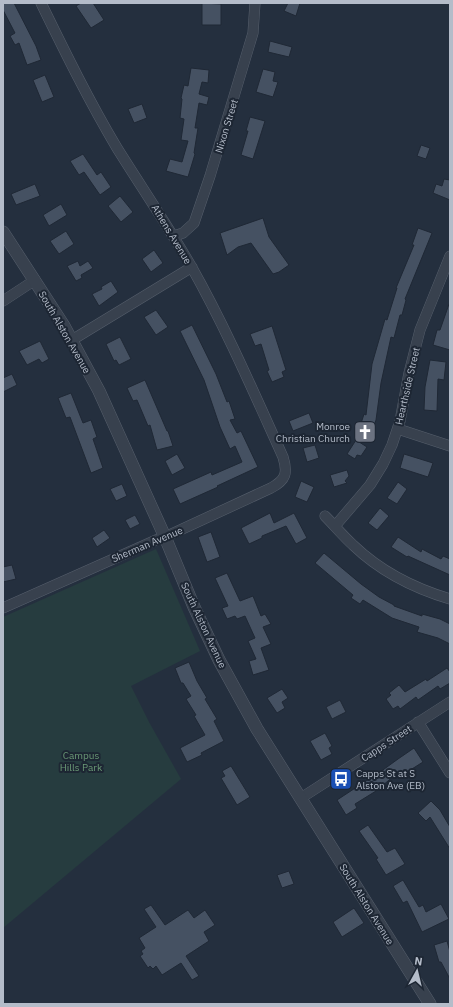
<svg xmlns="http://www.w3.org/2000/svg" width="453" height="1007" font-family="'IBM Plex Sans',sans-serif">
<rect width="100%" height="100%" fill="#242f3e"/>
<path fill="#263c3f" d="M156,549L200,651L131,686L149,722L181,779L3,928V617Z"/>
<path fill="#455162" stroke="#1f2835" d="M3,3H14L36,46L41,60L27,65L19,43L15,45L10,36L15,33L3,10Z
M81,3H93L104,20L91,28L76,6Z
M202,3L221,4V25H202Z
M288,3H300L296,16L284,11Z
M270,41L292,47L289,57L268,52Z
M191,68L209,70L208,83L202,82L199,94L209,97L207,105L199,103L195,128H198L194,153L195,154L188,177L166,171L170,159L182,162L188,141L181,140L184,119L180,118L182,99L181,98L184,85L188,86Z
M263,69L275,72L273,81L278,82L273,97L256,92Z
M45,75L54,97L42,102L33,80Z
M142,104L147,118L134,123L128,109Z
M250,117L265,121L253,159L241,155L248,131H246Z
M421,145L430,148L426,159L417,156Z
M83,154L97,175L101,172L111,187L100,195L84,172L79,175L70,161Z
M444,179L450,180V200L433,193L436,184L442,186Z
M35,184L40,196L16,205L11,194Z
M120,196L133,212L121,222L108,206Z
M61,204L67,215L49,226L43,215Z
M263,218L269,237L289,265L279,272L273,274L251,243L238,247L227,255L220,233Z
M418,228L432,233L405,299L406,300L402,315H400L394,338L391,337L381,383L376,420L371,434L359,430L364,414L366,415L372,364L385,319L387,320L397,288H396L414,245H412Z
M66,231L74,244L59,254L50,241Z
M154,250L163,263L151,272L142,259Z
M78,261L80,266L88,261L93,268L81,275L82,278L76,281L67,266Z
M111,281L118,292L99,306L92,294L102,289L101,287Z
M449,304H450V350L433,345L437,330H440Z
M156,310L168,327L156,335L144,317Z
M192,325L216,374L227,402L229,401L235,419L230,420L237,433L241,431L258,467L217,486L218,487L180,504L173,489L211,472L212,475L242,462L235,446L230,449L220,427L204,380L180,331Z
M272,326L286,370L282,372L284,377L272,382L267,371L269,370L261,344L255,346L250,334Z
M120,337L131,359L119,365L116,360L114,361L106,344Z
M40,341L49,359L42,363L39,359L27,365L19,351Z
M430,360L446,362L444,380L438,379L437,411L424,410L425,387Z
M12,374L17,385L3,392V378Z
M145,380L167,431H168L173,446L157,450L150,425L148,426L137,400L133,401L127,388Z
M71,393L83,423L91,420L97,437L93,439L103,468L91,473L70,417L66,418L58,398Z
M309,413L313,423L293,431L289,421Z
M356,440L367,447L361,456L357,455L355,459L347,454Z
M315,445L319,458L307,462L303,448Z
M177,454L185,468L172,475L165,461Z
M404,454L433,463L428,477L400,468Z
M347,470L349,476L345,481L347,483L334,487L330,475Z
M301,481L314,487L307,502L295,497Z
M398,482L407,489L397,504L387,498Z
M122,484L127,496L116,501L110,489Z
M380,508L389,516L377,530L368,523Z
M270,513L274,523L294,513L307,538L296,544L286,526L262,536V538L249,544L241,528Z
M135,515L140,524L130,529L125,520Z
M104,530L110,538L97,547L92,538Z
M211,532L220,557L207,562L198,537Z
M398,537L421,552L422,549L441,559L443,556L450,559V575L408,556L407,557L391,547Z
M324,553L361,584L379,597L394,605V606L422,616V614L440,619L450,624V644L438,638L417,632L419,627L392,618L363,600L360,604L351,598L353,595L315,563Z
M12,565L16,579L3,582V567Z
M227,573L240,601L253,596L261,616L265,614L271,624L263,627L271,644L261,648L269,670L253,675L249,661L256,659L248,641L255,638L245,616L237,619L235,616L227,619L222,608L228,606L215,578Z
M189,662L197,681L207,698L205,699L217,719L214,721L224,741L201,753L202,755L187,762L180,748L205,735L194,716L196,715L186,699L191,696L183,683H181L175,668Z
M447,668L450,672V683L440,689L438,686L418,700L416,697L400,709L398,706L393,709L386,699L391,695L389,693L399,685L405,692L426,679L427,681Z
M282,689L288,698L282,702L285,708L277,713L267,698Z
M340,700L346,712L332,719L326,707Z
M325,733L332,746L329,748L332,754L321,760L310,741Z
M414,748L423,762L404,774L401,770L376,791L355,804L357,808L346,815L337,800L369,779V780L398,759Z
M231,766L250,797L237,805L221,778L225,776L222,771Z
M431,801L440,810L450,827V849L430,817L426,821L418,813Z
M368,825L387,852L395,848L405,864L386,875L376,859L378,858L359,831Z
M289,871L294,884L282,888L277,875Z
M403,880L419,907L423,905L426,912L441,904L449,919L422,932L407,901L403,903L393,886Z
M151,905L165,925L188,910L194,918L205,910L215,925L204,932L209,941L186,956L199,976L192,980L181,963L162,975L156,966L153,969L150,966L148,968L140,956L143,954L141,951L145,948L139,938L156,927L144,909Z
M354,908L364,923L342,937L333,922Z
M447,941L450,952V979L441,962H439L434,945Z"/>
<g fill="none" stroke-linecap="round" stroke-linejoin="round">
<g stroke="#565f6c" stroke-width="11">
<path id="minor" d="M174,236L183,233L194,223L210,176L253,33L255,3
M3,301L35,280
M72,340L192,267
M398,429L450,446
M325,516C334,525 343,536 353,545C381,572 413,588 450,599
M335,526L370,485L383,464L392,445L400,421L409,373L420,330L450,256
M3,608L156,540L165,537L271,488C286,480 288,473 283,457C254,393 226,328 191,266C168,226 142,188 117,148C89,101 65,52 41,3
M418,722L450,773
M301,798L450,702"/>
</g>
<g stroke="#565f6c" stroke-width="13">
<path id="tertiary" d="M3,232L64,326L99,391L165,537L194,607L219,660L257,729L430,1004"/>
</g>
<use href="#minor" stroke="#38414e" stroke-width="10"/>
<use href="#tertiary" stroke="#38414e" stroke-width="12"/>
</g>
<defs>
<g id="church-square" transform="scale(1.15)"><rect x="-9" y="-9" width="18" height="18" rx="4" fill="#6b7280" stroke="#1d2633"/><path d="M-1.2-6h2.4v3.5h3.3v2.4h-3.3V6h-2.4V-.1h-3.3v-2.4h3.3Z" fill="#fff"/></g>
<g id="bus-square" transform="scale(1.15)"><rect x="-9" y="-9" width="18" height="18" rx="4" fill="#1a4fb4" stroke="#1d2633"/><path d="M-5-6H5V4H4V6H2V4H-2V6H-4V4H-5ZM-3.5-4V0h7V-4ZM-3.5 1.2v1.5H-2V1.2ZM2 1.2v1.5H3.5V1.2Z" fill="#fff"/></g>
</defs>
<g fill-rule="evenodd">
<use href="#church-square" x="365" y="432"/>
<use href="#bus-square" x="341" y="779"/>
</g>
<g text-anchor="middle" stroke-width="4" stroke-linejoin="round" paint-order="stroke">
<g font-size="10" fill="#b4bcc9" stroke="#1d2633">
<text transform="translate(226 126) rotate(-73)" y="4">Nixon Street</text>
<text transform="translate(172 234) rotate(59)" y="4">Athens Avenue</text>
<text transform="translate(65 332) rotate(60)" y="4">South Alston Avenue</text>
<text transform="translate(407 386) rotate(-77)" y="4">Hearthside Street</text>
<text transform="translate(147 544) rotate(-23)" y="4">Sherman Avenue</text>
<text transform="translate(204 625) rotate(65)" y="4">South Alston Avenue</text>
<text transform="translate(386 743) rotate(-33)" y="4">Capps Street</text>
<text transform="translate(367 904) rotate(58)" y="4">South Alston Avenue</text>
</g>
<g font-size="10" fill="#b4bcc9" stroke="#1d2633" text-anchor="end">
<text x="350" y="430">Monroe<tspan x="350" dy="12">Christian Church</tspan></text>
<text x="356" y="777" text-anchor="start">Capps St at S<tspan x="356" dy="12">Alston Ave (EB)</tspan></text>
</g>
<g font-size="10" fill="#6b9a76" stroke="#1d2633">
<text x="81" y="759">Campus<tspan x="81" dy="12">Hills Park</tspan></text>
</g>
</g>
<rect width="453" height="1007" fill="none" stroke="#b4bcc9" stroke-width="8"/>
<g transform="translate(417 971) rotate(8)" stroke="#1d2633" stroke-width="3" paint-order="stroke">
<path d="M0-3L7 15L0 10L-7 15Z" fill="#b4bcc9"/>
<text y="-6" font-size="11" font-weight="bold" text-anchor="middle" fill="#b4bcc9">N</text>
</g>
</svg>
